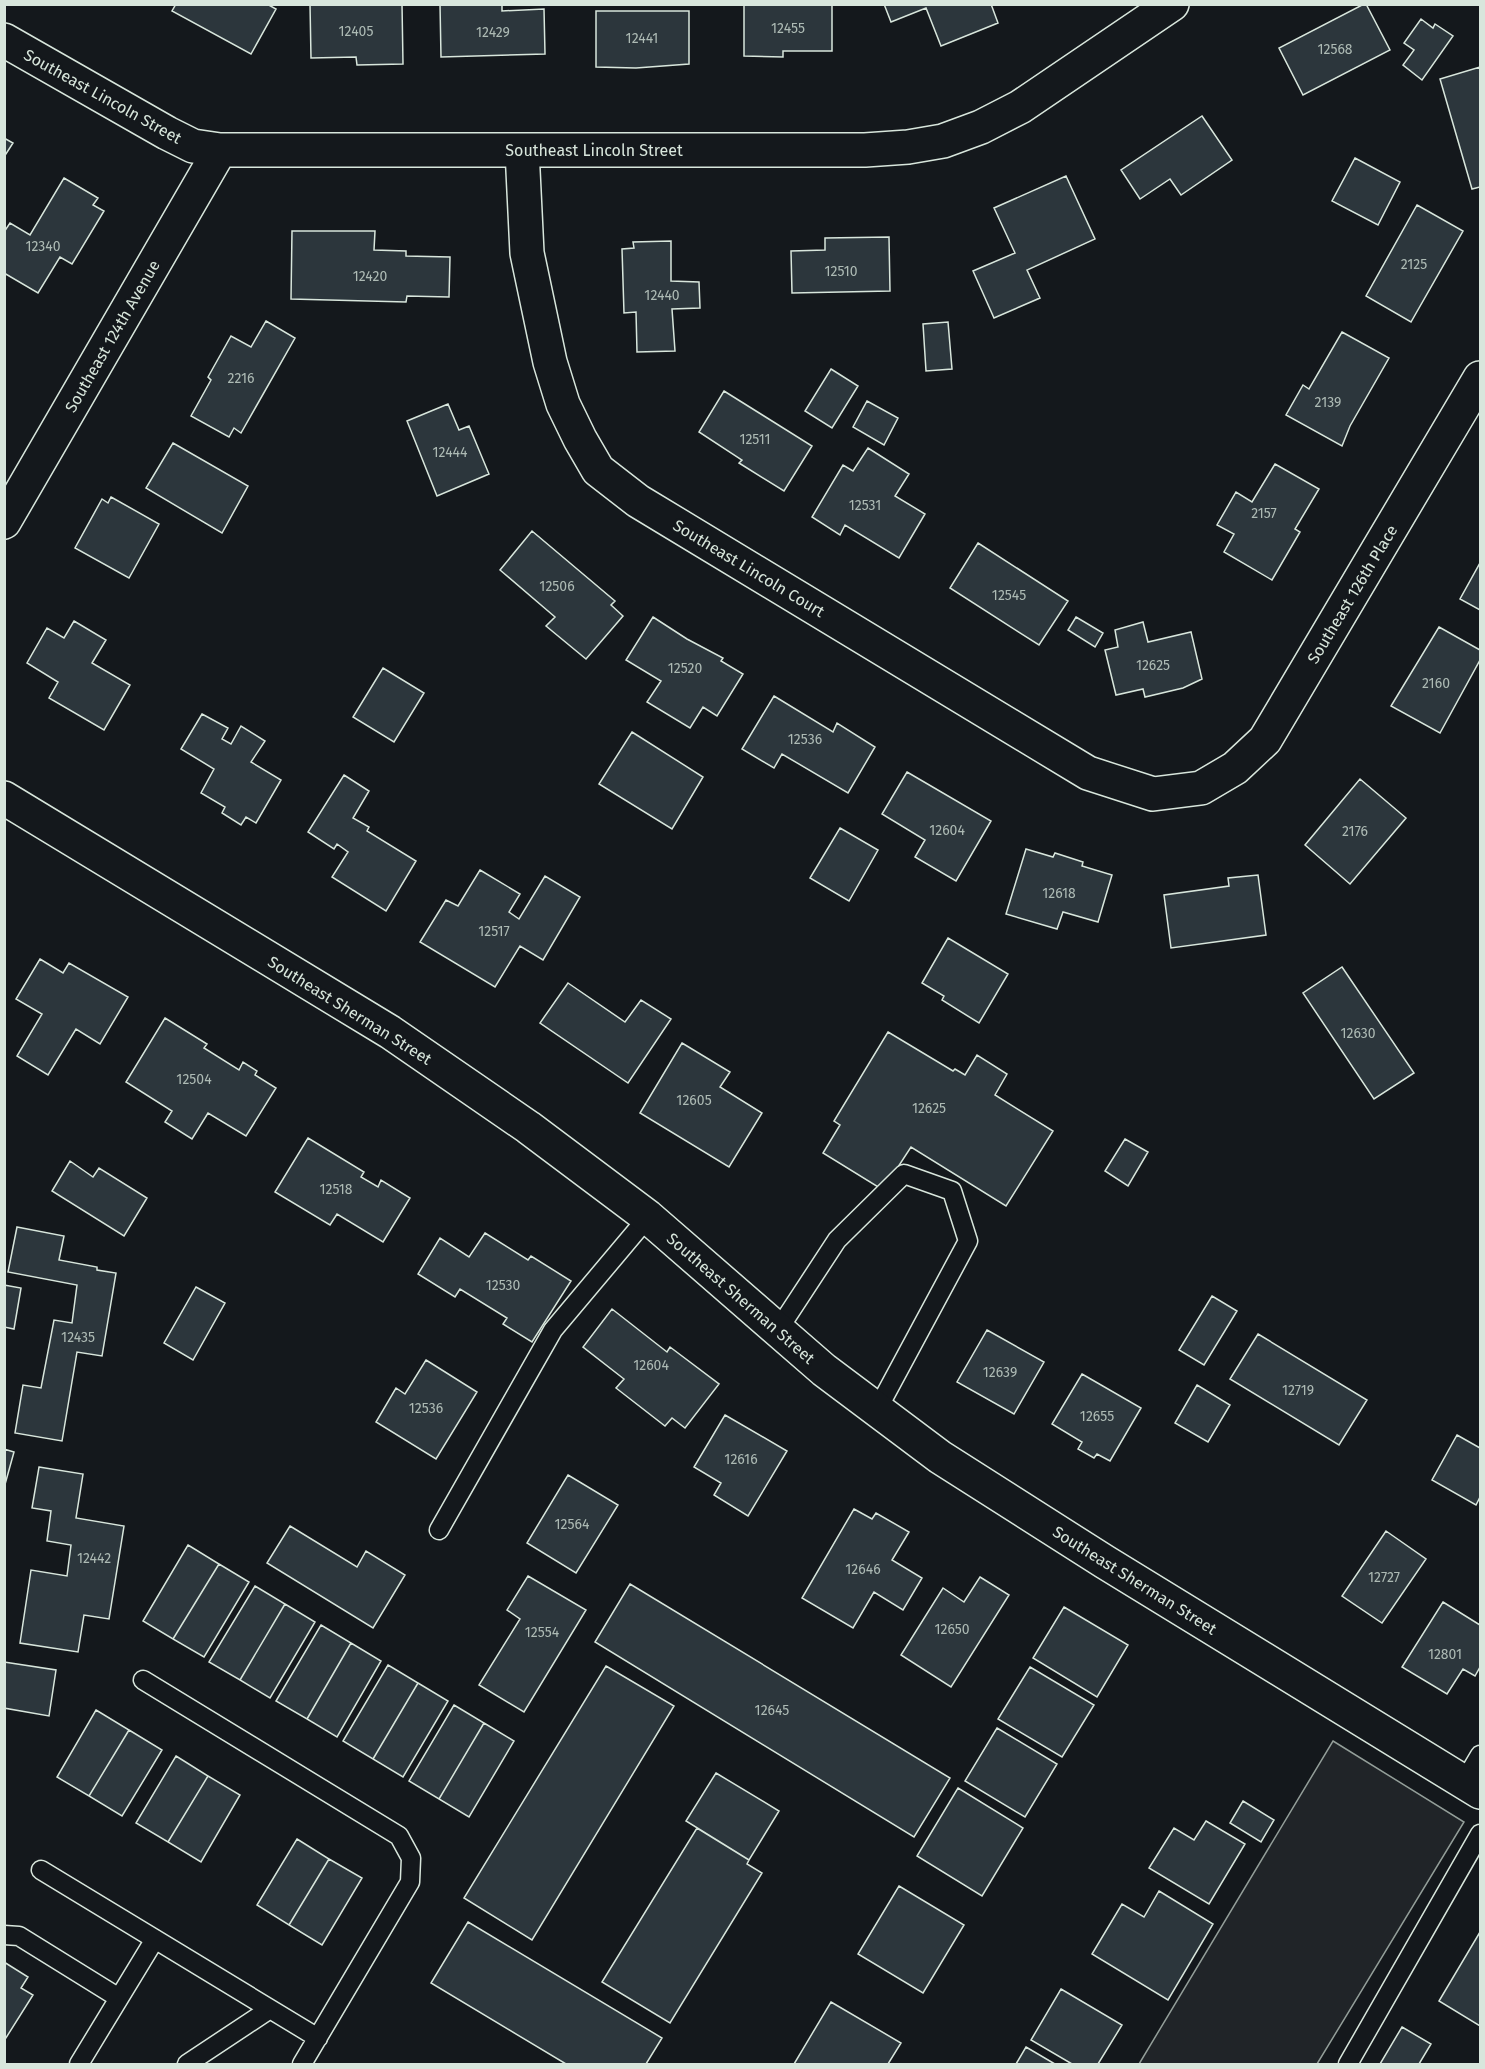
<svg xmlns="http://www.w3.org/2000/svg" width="1485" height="2069" font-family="'Fira Sans',sans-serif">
<rect width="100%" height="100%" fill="#14181c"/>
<path fill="#202428" stroke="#939e99" stroke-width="1.5" d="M1333,1741L1464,1822L1317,2064H1139Z"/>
<path fill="#2c363c" stroke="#d8e6dc" stroke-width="1.5" d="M176,4H267L276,9L251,54L172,11Z
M310,4H402L403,64L357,65L356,57L311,58Z
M440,4H502V11L544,9L545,54L441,57Z
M744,4H832V51H783V57L744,56Z
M884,4H991L998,23L941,46L926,8L891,22Z
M1364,4H1366L1390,50L1303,95L1279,48Z
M596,11H689V64L636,68L596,67Z
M1421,19L1433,28L1435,24L1453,36L1422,80L1403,65L1414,50L1404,43Z
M1480,67V187L1472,189L1440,79Z
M1202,116L1232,160L1181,195L1170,179L1140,199L1121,170Z
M4,138L13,143L4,157Z
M1355,158L1400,182L1378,225L1332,201Z
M1066,176L1095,239L1027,270L1040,298L994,318L973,271L1015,253L994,208Z
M64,178L98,198L93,205L104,211L72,264L60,257L38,293L4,273V232L10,223L30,235Z
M1417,205L1463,231L1411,322L1366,296Z
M292,231H375L374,250L406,251V256L450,257L449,297L407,296L406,302L291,299Z
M889,237L890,291L792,293L791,251L825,250V238Z
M671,241V281L699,282L700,308L672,309L675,351L637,352L636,312L624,313L622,249L634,248L633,242Z
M266,321L295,338L241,433L234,428L229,437L191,416L211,380L208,377L231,336L251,347Z
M948,322L952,369L926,371L923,324Z
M1342,332L1389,358L1350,426L1342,446L1286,415L1303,385L1309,389Z
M831,369L858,386L832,428L805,411Z
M724,391L812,446L784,491L739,463L742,460L699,432Z
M867,401L898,418L884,445L853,427Z
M448,404L459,430L469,426L489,474L437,496L407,421Z
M173,443L248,486L222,533L146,488Z
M868,448L909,474L895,496L925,514L899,558L845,525L840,535L812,517L843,465L853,471Z
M1275,464L1319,489L1295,529L1300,532L1272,580L1224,552L1234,534L1217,525L1236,492L1252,502Z
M111,497L159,524L129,578L75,548L102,499L108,503Z
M532,531L615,601L611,605L623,616L586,659L546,626L555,617L500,570Z
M978,543L1068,601L1039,645L950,588Z
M1480,563V610L1460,599Z
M653,617L687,639L723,658L721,661L743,674L717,716L703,707L690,728L647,702L661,681L626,660Z
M1076,617L1103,633L1095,647L1068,630Z
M74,621L106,640L92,663L130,685L104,730L49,698L58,682L27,663L47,628L64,638Z
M1143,622L1148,642L1191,632L1202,679L1183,688L1145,697L1143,689L1116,695L1105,650L1118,647L1115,630Z
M1439,627L1480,650V660L1440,733L1391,706Z
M383,668L424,693L394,742L353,717Z
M774,696L833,732L837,723L875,747L848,793L782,754L774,768L742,749Z
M202,714L228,728L222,739L231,744L241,726L265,741L251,762L281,780L256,823L246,817L241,825L222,813L225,807L201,793L214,769L181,749Z
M632,732L703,777L672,829L599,784Z
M907,772L991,821L956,881L915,857L925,840L882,814Z
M344,775L369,791L353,818L369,827L367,831L416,861L386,911L332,877L348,852L337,844L334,849L308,832Z
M1360,779L1406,818L1350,884L1305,845Z
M840,828L878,850L849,901L810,878Z
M1026,849L1053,857L1055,853L1083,862L1082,866L1112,875L1098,922L1063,912L1057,929L1006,914Z
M480,870L520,894L509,912L519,919L545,876L580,897L543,960L520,946L495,987L420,942L446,900L458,906Z
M1258,875L1266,935L1171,948L1164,895L1229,886L1228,878Z
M948,938L1008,974L979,1023L942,1000L944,996L922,983Z
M40,959L63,973L69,963L128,997L100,1044L76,1029L48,1075L17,1056L42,1014L16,999Z
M1342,967L1414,1073L1374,1099L1303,993Z
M568,983L625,1022L641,1000L671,1019L628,1083L540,1023Z
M165,1018L207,1044L204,1048L239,1070L243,1062L257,1071L255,1075L276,1088L246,1136L208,1113L192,1139L165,1122L172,1111L126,1082Z
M888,1032L953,1071L955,1069L965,1075L977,1055L1007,1074L995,1095L1053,1131L1006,1206L911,1147L883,1190L823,1153L840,1125L834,1121Z
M682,1043L730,1072L720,1087L762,1113L729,1167L640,1113Z
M308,1138L364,1172L361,1177L378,1187L381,1180L410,1198L383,1242L337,1214L330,1225L275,1192Z
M1125,1139L1148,1152L1128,1186L1105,1171Z
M70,1161L93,1177L99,1168L147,1198L124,1236L52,1191Z
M17,1227L64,1236L59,1260L97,1267V1270L116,1273L102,1356L77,1352L62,1441L15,1433L23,1385L41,1388L54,1320L72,1323L77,1285L8,1272Z
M485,1233L528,1260L531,1256L571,1281L532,1342L503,1324L507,1318L460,1289L455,1297L418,1274L440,1238L469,1257Z
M4,1285L21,1288L14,1329L4,1327Z
M196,1287L225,1303L193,1360L164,1343Z
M1212,1296L1237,1311L1204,1365L1179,1350Z
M612,1309L667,1352L670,1347L719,1384L685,1428L672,1418L665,1426L616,1388L624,1379L583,1347Z
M987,1330L1044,1362L1014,1414L957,1382Z
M1258,1334L1367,1400L1339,1445L1230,1379Z
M426,1360L477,1392L436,1459L376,1422L396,1388L405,1394Z
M1082,1374L1141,1408L1110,1461L1097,1454L1094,1458L1078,1449L1082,1442L1052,1424Z
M1197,1385L1230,1405L1208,1442L1175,1423Z
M725,1415L787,1451L748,1516L714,1495L721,1483L694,1467Z
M1457,1435L1480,1448V1497L1476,1505L1432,1480Z
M4,1449L14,1452L4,1488Z
M39,1467L83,1474L76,1518L124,1526L109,1619L84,1615L78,1652L20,1643L31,1570L67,1576L71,1545L47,1541L51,1511L32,1508Z
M568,1475L618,1505L576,1573L527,1543Z
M854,1509L872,1519L876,1513L909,1532L892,1560L922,1578L903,1610L874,1592L853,1628L802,1598Z
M290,1526L357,1567L366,1551L405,1575L373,1628L267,1563Z
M1386,1531L1426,1559L1382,1623L1342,1596Z
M188,1545L219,1564L173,1639L143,1621Z
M219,1564L249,1582L204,1657L173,1639Z
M528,1576L586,1610L524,1712L479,1685L520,1619L507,1610Z
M980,1577L1009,1595L951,1687L901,1655L943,1588L964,1602Z
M630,1584L950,1778L914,1837L595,1642Z
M255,1586L285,1604L240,1680L209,1662Z
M1443,1602L1480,1625V1667L1475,1676L1463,1669L1447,1694L1402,1667Z
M285,1604L315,1622L270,1698L240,1680Z
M1064,1607L1128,1645L1097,1697L1033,1658Z
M321,1625L351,1643L307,1719L276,1701Z
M351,1643L381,1661L337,1737L307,1719Z
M4,1662L56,1670L49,1716L4,1708Z
M388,1665L418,1683L373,1759L343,1741Z
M606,1666L674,1706L532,1940L464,1898Z
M1030,1667L1094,1705L1062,1757L998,1719Z
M418,1683L448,1701L403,1777L373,1759Z
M454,1705L484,1723L439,1799L409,1781Z
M96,1710L129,1730L89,1796L57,1777Z
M484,1723L514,1741L469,1817L439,1799Z
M997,1728L1057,1764L1025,1817L965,1781Z
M129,1730L162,1750L122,1816L89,1796Z
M176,1756L208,1776L168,1842L136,1823Z
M716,1773L779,1811L749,1860L686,1821Z
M208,1776L240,1795L201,1862L168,1842Z
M958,1788L1023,1828L982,1896L917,1856Z
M1243,1801L1274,1820L1261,1842L1230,1823Z
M1206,1821L1245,1844L1209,1904L1149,1868L1174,1828L1194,1840Z
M697,1828L749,1860L747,1864L762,1873L670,2023L602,1982Z
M297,1839L329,1859L289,1925L257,1905Z
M329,1859L362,1878L322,1945L289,1925Z
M899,1886L964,1925L923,1993L858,1954Z
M1159,1891L1213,1924L1168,2000L1092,1954L1122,1904L1144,1917Z
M468,1922L662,2038L646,2064H566L431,1983Z
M1480,1932V2026L1439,2001Z
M4,1962L28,1977L21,1988L33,1995L4,2041Z
M1061,1989L1122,2025L1098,2064H1072L1031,2040Z
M831,2002L901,2043L888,2064H794Z
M1402,2027L1431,2044L1419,2064H1380Z
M1026,2047L1055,2064H1016Z"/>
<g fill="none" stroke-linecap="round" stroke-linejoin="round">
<g stroke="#d8e6dc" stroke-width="21">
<path id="service" d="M778,1330L837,1240L904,1174L952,1191L968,1241L877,1410
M439,1530L553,1330L648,1217
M143,1680L399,1836L411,1858L410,1882L302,2064
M1464,1782L1480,1755
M41,1870L318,2038
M4,1935L19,1936L119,1998
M79,2064L155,1939
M187,2064L270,2009
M1348,2064L1480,1834"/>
</g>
<g stroke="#d8e6dc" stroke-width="36">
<path id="minor" d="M4,40L167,133L193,146L220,150H865L908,147L943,141L981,127L1020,107L1172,4
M522,150L527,253L550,362L563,404L580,439L598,470L638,501L1088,773L1153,794L1201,788L1235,768L1265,740L1480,378
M4,522L220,150
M4,798L390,1032L528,1127L648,1217L824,1370L940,1457L1105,1562L1480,1792"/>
</g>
<use href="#service" stroke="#14181c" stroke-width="18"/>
<use href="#minor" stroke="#14181c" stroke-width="33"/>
</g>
<g text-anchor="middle" stroke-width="4.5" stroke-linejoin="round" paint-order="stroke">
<g font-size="14" fill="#adbab4">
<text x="788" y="33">12455</text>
<text x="356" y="36">12405</text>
<text x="493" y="37">12429</text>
<text x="642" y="43">12441</text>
<text x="1335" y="54">12568</text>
<text x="43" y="251">12340</text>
<text x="1414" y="269">2125</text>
<text x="841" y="276">12510</text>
<text x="370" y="281">12420</text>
<text x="662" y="300">12440</text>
<text x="241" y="383">2216</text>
<text x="1328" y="407">2139</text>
<text x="755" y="444">12511</text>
<text x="450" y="457">12444</text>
<text x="865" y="510">12531</text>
<text x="1264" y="518">2157</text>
<text x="557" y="591">12506</text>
<text x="1009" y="600">12545</text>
<text x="1153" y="670">12625</text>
<text x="685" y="673">12520</text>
<text x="1436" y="688">2160</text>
<text x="805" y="744">12536</text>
<text x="947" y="835">12604</text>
<text x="1355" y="836">2176</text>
<text x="1059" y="898">12618</text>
<text x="494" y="936">12517</text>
<text x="1358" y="1038">12630</text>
<text x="194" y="1084">12504</text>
<text x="694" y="1105">12605</text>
<text x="929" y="1113">12625</text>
<text x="336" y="1194">12518</text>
<text x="503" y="1290">12530</text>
<text x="78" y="1342">12435</text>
<text x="651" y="1370">12604</text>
<text x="1000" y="1377">12639</text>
<text x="1298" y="1395">12719</text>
<text x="426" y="1413">12536</text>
<text x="1097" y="1421">12655</text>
<text x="741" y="1464">12616</text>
<text x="572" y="1529">12564</text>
<text x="94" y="1563">12442</text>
<text x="863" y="1574">12646</text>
<text x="1384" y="1582">12727</text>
<text x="952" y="1634">12650</text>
<text x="542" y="1637">12554</text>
<text x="1445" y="1659">12801</text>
<text x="772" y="1715">12645</text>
</g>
<g font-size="16" fill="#d8e6dc" stroke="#14181c">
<text transform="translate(103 96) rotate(29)" y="6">Southeast Lincoln Street</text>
<text x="594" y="156">Southeast Lincoln Street</text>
<text transform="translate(112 336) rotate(-60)" y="6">Southeast 124th Avenue</text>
<text transform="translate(749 568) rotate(31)" y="6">Southeast Lincoln Court</text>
<text transform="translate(1352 594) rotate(-59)" y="6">Southeast 126th Place</text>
<text transform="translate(350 1010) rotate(32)" y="6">Southeast Sherman Street</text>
<text transform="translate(741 1298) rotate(41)" y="6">Southeast Sherman Street</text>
<text transform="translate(1135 1580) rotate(32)" y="6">Southeast Sherman Street</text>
</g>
</g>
<rect width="1485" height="2069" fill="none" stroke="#d8e6dc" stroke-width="12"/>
</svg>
